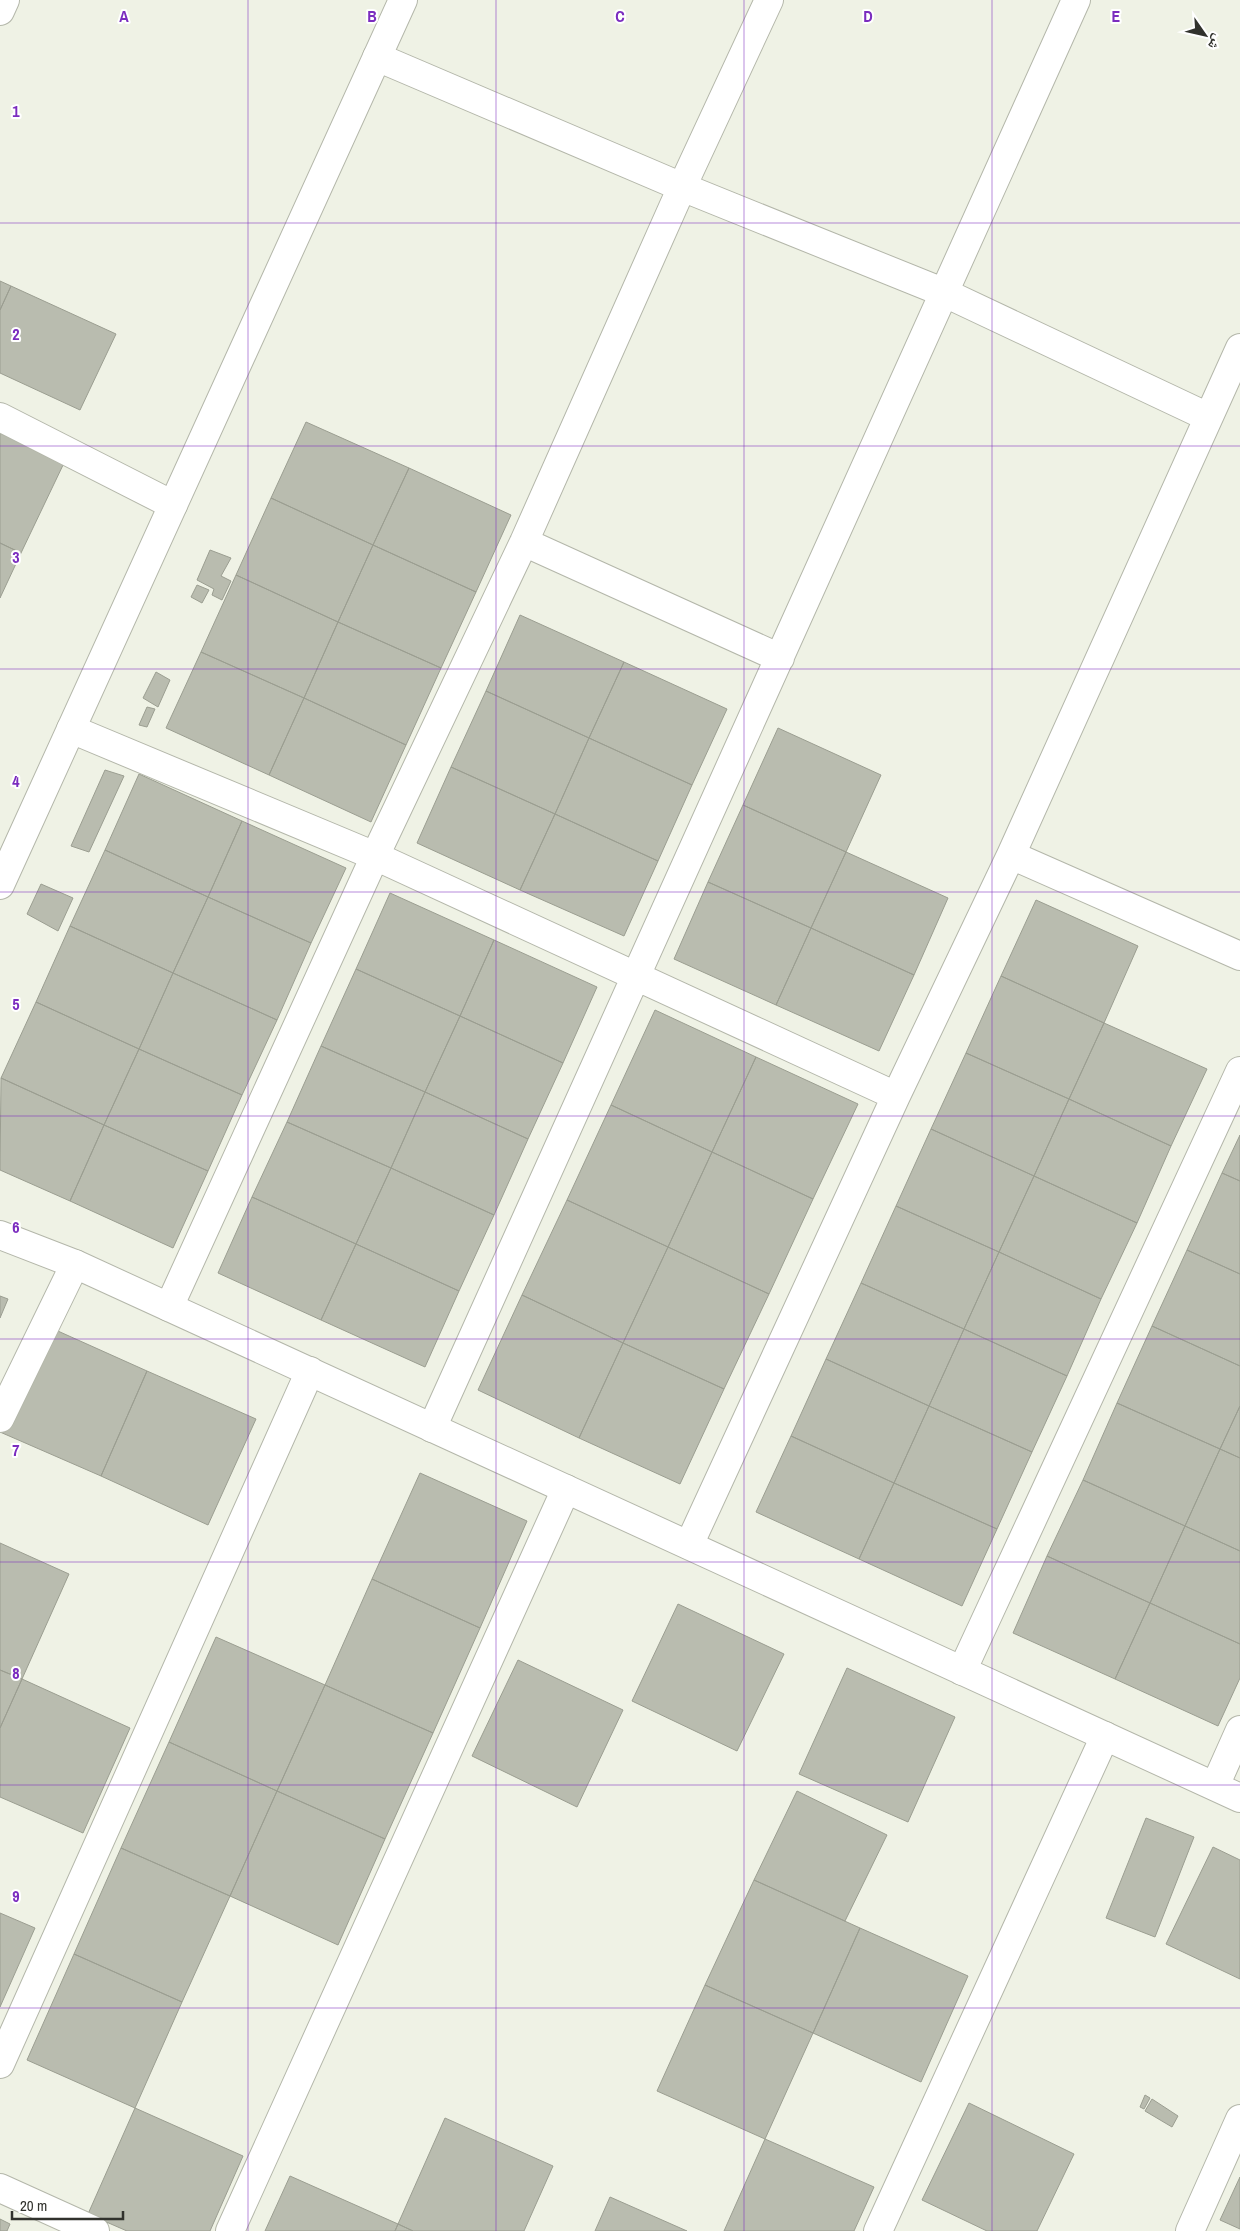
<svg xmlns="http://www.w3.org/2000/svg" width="1240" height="2231" font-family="'Archivo Narrow','Noto Naskh Arabic',sans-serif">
<rect width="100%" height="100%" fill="#eff2e5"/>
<path fill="#b9bcaf" stroke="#9b9e91" d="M0,281L11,286L0,310Z
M11,286L116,334L80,410L0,373V310Z
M306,422L409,468L373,545L271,498Z
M0,433L64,463L21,553L0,543Z
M409,468L511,515L476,592L373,545Z
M271,498L373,545L338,622L236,575Z
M0,543L21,553L0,598Z
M373,545L476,592L441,668L338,622Z
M210,550L231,558L221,576L231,581L222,600L212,595L214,589L197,580Z
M236,575L338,622L304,698L201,652Z
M197,585L209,590L202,603L191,597Z
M520,615L624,662L589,738L486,691Z
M338,622L441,668L406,745L304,698Z
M201,652L304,698L269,775L166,728Z
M624,662L727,709L692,785L589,738Z
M156,672L170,680L158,707L143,698Z
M486,691L589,738L555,814L451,767Z
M304,698L406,745L371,822L269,775Z
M147,707L155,709L147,727L139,725Z
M778,728L881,775L846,852L743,805Z
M589,738L692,785L658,861L555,814Z
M451,767L555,814L520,890L417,843Z
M105,770L124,776L89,852L71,846Z
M139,774L242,821L208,897L105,850Z
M743,805L846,852L811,928L708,882Z
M555,814L658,861L624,936L520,890Z
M242,821L346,868L311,943L208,897Z
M105,850L208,897L173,973L70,926Z
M846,852L948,898L914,975L811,928Z
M708,882L811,928L776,1005L674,959Z
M41,884L73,898L58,931L27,914Z
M390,893L494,940L460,1016L356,969Z
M208,897L311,943L277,1020L173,973Z
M1036,900L1138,946L1104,1023L1001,976Z
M70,926L173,973L139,1049L36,1002Z
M811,928L914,975L879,1051L776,1005Z
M494,940L597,987L563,1063L460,1016Z
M356,969L460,1016L425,1092L321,1046Z
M173,973L277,1020L242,1095L139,1049Z
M1001,976L1104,1023L1069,1099L966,1053Z
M36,1002L139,1049L104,1125L1,1078Z
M655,1010L756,1057L712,1152L611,1105Z
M460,1016L563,1063L528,1139L425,1092Z
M1104,1023L1207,1069L1171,1146L1069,1099Z
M321,1046L425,1092L391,1168L287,1122Z
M139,1049L242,1095L208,1171L104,1125Z
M966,1053L1069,1099L1034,1176L931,1129Z
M756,1057L858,1104L813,1199L712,1152Z
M1,1078L104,1125L70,1201L0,1170Z
M425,1092L528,1139L494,1215L391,1168Z
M1069,1099L1171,1146L1137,1223L1034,1176Z
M611,1105L712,1152L668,1247L567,1200Z
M287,1122L391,1168L356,1244L252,1197Z
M104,1125L208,1171L173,1248L70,1201Z
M931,1129L1034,1176L999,1252L896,1206Z
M1240,1135V1181L1222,1173Z
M712,1152L813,1199L769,1294L668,1247Z
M391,1168L494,1215L459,1291L356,1244Z
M1222,1173L1240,1181V1274L1187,1250Z
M1034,1176L1137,1223L1101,1299L999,1252Z
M252,1197L356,1244L321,1320L218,1273Z
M567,1200L668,1247L623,1343L522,1295Z
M896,1206L999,1252L964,1329L861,1283Z
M356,1244L459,1291L425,1367L321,1320Z
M668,1247L769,1294L724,1389L623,1343Z
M1187,1250L1240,1274V1366L1152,1326Z
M999,1252L1101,1299L1067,1376L964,1329Z
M861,1283L964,1329L929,1406L826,1359Z
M522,1295L623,1343L579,1438L478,1390Z
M0,1296L8,1299L0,1318Z
M40,1323L147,1371L101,1476L0,1432V1411Z
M1152,1326L1240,1366V1406L1220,1449L1117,1403Z
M964,1329L1067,1376L1032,1452L929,1406Z
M623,1343L724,1389L680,1484L579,1438Z
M826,1359L929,1406L894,1483L791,1436Z
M147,1371L256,1419L208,1525L101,1476Z
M1117,1403L1220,1449L1185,1526L1083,1480Z
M929,1406L1032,1452L997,1529L894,1483Z
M1240,1406V1458L1220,1449Z
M791,1436L894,1483L859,1559L756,1512Z
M1220,1449L1240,1458V1551L1185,1526Z
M420,1473L527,1521L480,1628L372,1579Z
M1083,1480L1185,1526L1150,1603L1047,1556Z
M894,1483L997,1529L962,1606L859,1559Z
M1185,1526L1240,1551V1644L1150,1603Z
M0,1543L69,1574L22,1679L0,1670Z
M1047,1556L1150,1603L1115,1679L1013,1633Z
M372,1579L480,1628L433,1733L325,1685Z
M1150,1603L1240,1644V1678L1218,1726L1115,1679Z
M678,1604L784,1654L737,1751L632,1701Z
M216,1637L325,1685L277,1791L169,1742Z
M518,1660L623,1710L577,1807L472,1756Z
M847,1668L955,1717L908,1822L799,1774Z
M0,1670L22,1679L0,1728Z
M22,1679L130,1728L83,1833L0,1797V1728Z
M325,1685L433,1733L385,1839L277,1791Z
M169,1742L277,1791L230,1896L121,1848Z
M277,1791L385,1839L338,1945L230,1896Z
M797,1791L887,1835L845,1921L754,1880Z
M1146,1818L1194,1837L1155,1937L1106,1918Z
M1213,1847L1240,1860V1979L1166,1944Z
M121,1848L230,1896L182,2002L74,1954Z
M754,1880L860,1928L813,2033L705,1985Z
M0,1913L35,1928L0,2007Z
M860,1928L968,1976L921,2082L813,2033Z
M74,1954L182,2002L135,2108L27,2060Z
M705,1985L813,2033L765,2139L657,2091Z
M1145,2095L1150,2098L1144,2109L1140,2107Z
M1152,2099L1178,2116L1172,2127L1145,2111Z
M969,2103L1074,2154L1037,2231H987L922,2200Z
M135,2108L243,2156L210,2231H127L88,2214Z
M445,2118L553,2166L524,2231H413L398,2224Z
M765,2139L874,2187L854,2231H724Z
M290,2176L398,2224L395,2231H265Z
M1240,2177V2229L1220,2220Z
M610,2197L687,2231H595Z
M0,2219L10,2224L7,2231H0Z
M398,2224L413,2231H395Z"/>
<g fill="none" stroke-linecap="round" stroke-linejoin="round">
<g stroke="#b4b7aa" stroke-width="30">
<path id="street" d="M0,11L5,0
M377,57L682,187L945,293L1208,417
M0,417L173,505
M524,542L780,658
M71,729L375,856L896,1096
M1011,855L1240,956
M169,1307L375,856L524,542L682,187L769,0
M0,1418L75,1264
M432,1428L1076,0
M689,1545L896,1096L1011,855L1240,348
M962,1671L1240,1071
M1215,1786L1240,1730
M0,2064L310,1371
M0,2188L95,2231
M230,2231L566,1489
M878,2231L1105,1736
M1190,2231L1240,2119"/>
</g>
<g stroke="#b4b7aa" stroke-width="30">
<path id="secondary" d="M0,885L403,0
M0,1235L75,1264L1240,1798"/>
</g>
<use href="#street" stroke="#fff" stroke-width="28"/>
<use href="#secondary" stroke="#fff" stroke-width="28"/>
</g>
<path fill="none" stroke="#7b2cbf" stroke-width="1" stroke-opacity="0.55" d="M248,0V2231M496,0V2231M744,0V2231M992,0V2231M0,223H1240M0,446H1240M0,669H1240M0,892H1240M0,1116H1240M0,1339H1240M0,1562H1240M0,1785H1240M0,2008H1240"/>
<g font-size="16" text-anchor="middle" font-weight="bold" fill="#7b2cbf" stroke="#fff" stroke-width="4" stroke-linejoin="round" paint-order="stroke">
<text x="124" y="22">A</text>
<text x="372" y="22">B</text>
<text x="620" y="22">C</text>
<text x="868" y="22">D</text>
<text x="1116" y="22">E</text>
<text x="16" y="117">1</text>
<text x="16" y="340">2</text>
<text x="16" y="563">3</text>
<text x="16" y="787">4</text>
<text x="16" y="1010">5</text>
<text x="16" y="1233">6</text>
<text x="16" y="1456">7</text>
<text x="16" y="1679">8</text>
<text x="16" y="1902">9</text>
</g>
<g transform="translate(1205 35) rotate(124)" stroke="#ffffff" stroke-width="4" paint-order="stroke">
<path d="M0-4L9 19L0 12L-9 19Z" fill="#31322d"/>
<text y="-8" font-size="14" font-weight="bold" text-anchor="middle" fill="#31322d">ش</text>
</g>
<path d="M12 2211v8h111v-8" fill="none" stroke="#31322d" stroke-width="2.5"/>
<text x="20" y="2211" font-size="15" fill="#31322d" stroke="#ffffff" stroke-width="4" paint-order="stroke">20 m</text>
</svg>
